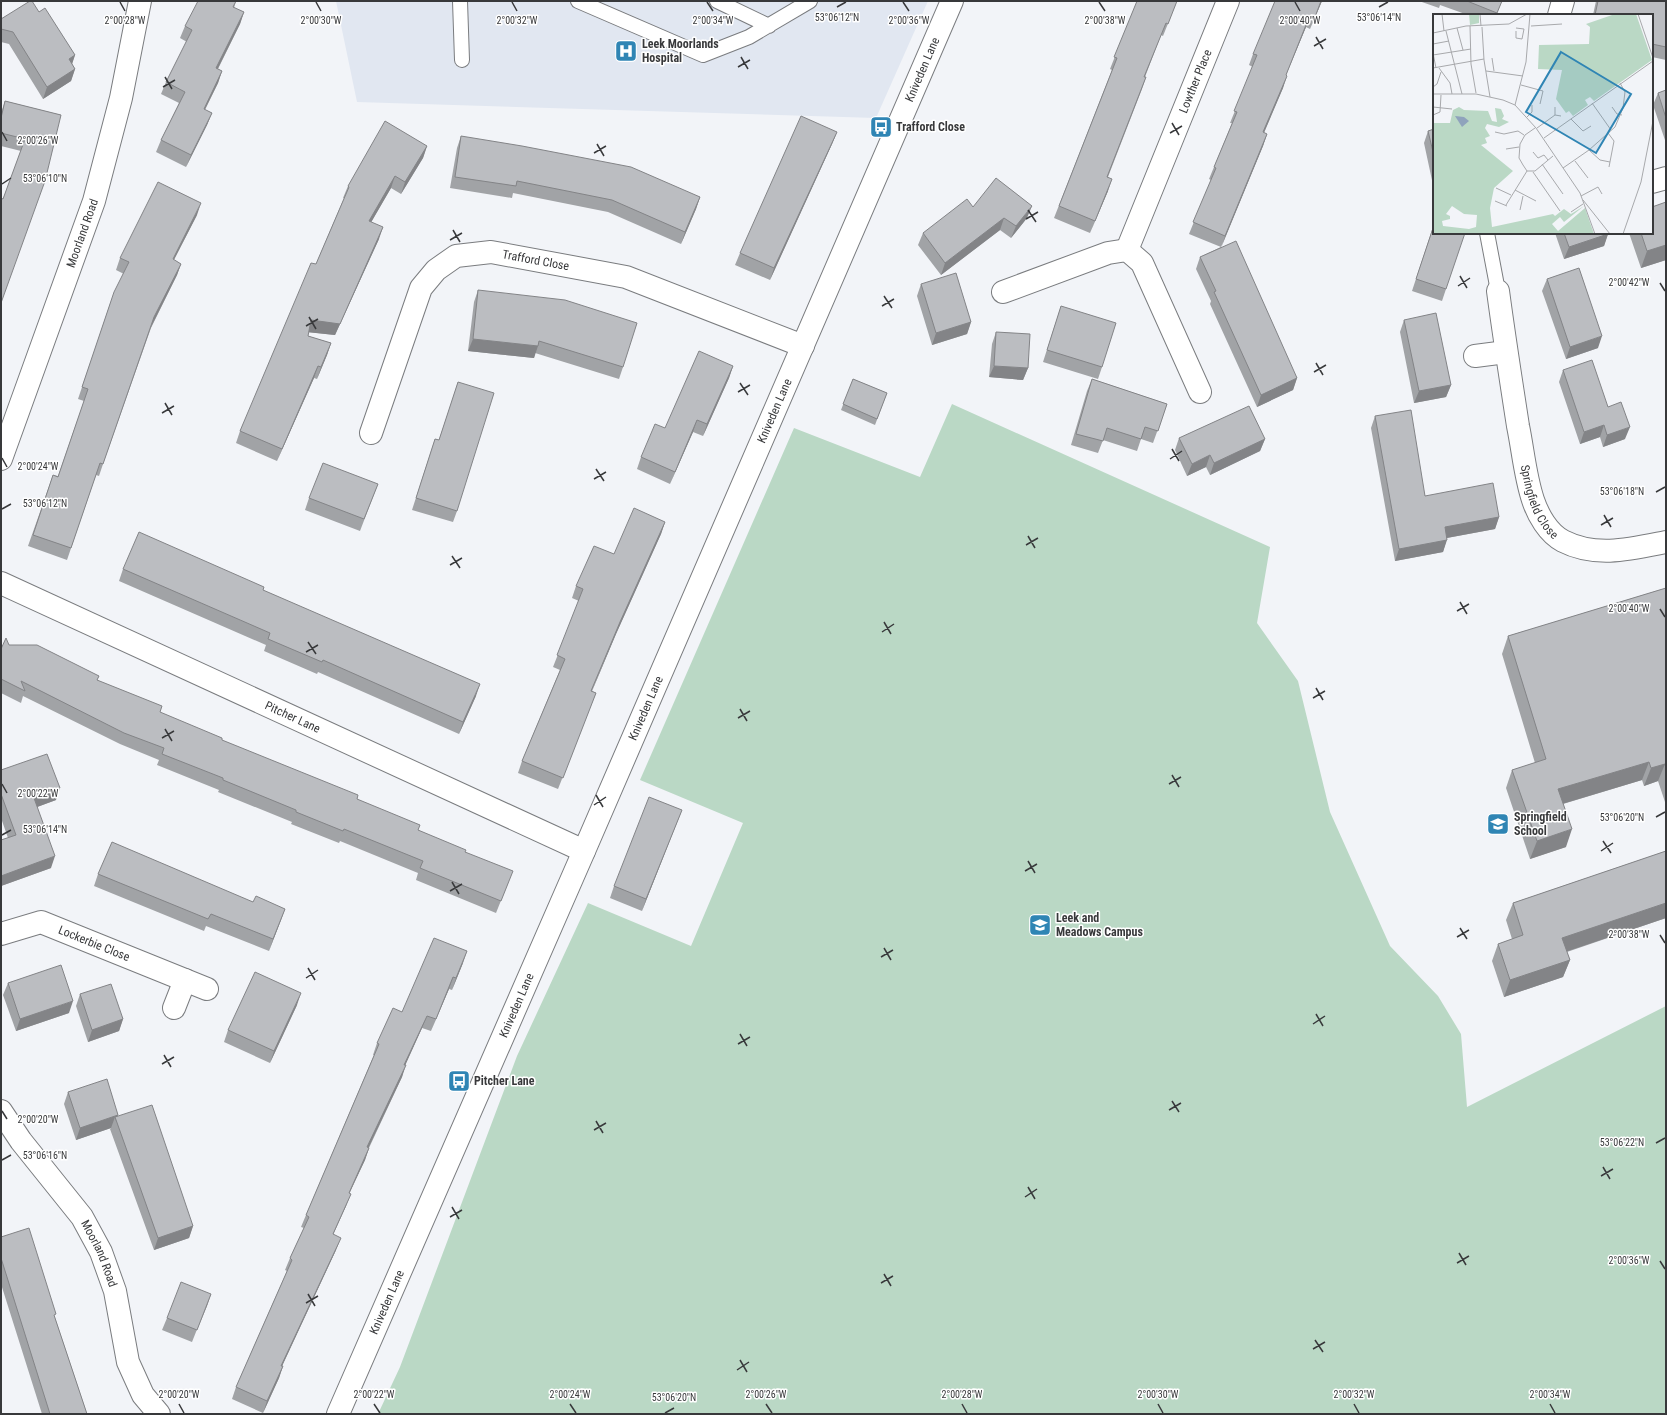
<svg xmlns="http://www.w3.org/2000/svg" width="1667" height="1415" font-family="'Roboto Condensed',sans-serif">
<rect width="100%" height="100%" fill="#f2f4f8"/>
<path fill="#e1e7f1" d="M336,1H928L876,118L357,102Z"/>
<path fill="#bad8c5" d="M952,404L1270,547L1257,623L1298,681L1330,812L1390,946L1438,996L1461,1034L1467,1107L1666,1006V1414H378L400,1367L517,1056L588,903L691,946L743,823L640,780L794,428L920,477Z"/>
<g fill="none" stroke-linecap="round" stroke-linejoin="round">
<g stroke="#7a7c7f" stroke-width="16">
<path id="lane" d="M460,1L462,60
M578,1L703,55L749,37L810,1
M717,1L769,26
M1487,233L1498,291"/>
</g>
<g stroke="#7a7c7f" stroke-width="24">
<g id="street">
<path d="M1559,15L1563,1"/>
<path d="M1652,182L1666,178"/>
<path id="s1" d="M1127,250L1228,1"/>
<path id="s2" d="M1498,291C1504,336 1511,381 1518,426C1523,450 1525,476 1533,500C1538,515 1548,533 1563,541C1596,558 1631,549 1666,542"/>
<path d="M1003,292L1108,253L1127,250L1142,263L1200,392"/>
<path d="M1475,356L1506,352"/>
<path id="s3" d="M371,433L421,288L436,270L456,256L491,252L626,277L803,346"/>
<path id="s4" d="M1,459L94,201L121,98L140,1"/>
<path id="s5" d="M1,583L584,851"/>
<path id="s6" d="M1,934L41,922L207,989"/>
<path d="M174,1008L185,980"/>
<path id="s7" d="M1,1111L21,1141L82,1217L101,1252L115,1291L128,1362L143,1395L159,1414"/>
<path id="s8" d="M338,1414L584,851L952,1"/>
</g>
</g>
<use href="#lane" stroke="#fff" stroke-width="14"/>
<use href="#street" stroke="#fff" stroke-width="22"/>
</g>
<path fill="#a1a3a6" d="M236,1L234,8L244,12L240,24L218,69L222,71L218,83L205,110L212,113L207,125L186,167L156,152L161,140L179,103L161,94L166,82L187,42L180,38L185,26Z
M1137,1H1177L1163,36L1161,35L1145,77H1146L1142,89L1108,177V191L1090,233L1054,218L1112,70L1110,69Z
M1322,1L1310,29L1306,27L1286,75L1283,88L1264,133L1267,134L1263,146L1221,247L1297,378L1293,390L1257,407L1210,304L1211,301L1196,269L1200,257L1221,247L1189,234L1211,180L1209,179L1214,167L1232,123H1230L1253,67L1249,65L1253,54Z
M1419,1H1502L1496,15H1468L1440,5L1439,8Z
M1596,1H1666V60L1652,57V15H1593Z
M39,12L75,55L72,64L75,69L71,81L43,99L9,44L1,42V19Z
M1666,90V143L1653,105L1658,93Z
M5,101L61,115L3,199L21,151L1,146V113Z
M1434,129V184L1433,185L1424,143L1428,131Z
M837,132L832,144L770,280L735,265L740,253Z
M461,136L700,197L696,209L681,244L608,212L513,193L512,198L450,188L457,148Z
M427,146L423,158L401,194L391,188L371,222L379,239L335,335L308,332V336L331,343L327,355L317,379L314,378L277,461L236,443L240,431L316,264L344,198H343L348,186Z
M1666,202V260L1641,268L1629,233H1652Z
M973,207L1027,218L1011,238L1000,230L941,275L918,245L923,233Z
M197,215L174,260L181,264L177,275L151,328L103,464L99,476L96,475L67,560L28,546L53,475L58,476L84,401L78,399L110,304L124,274L116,270L120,258Z
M1434,224V233L1446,289L1442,301L1412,291Z
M1555,233H1608V234L1604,246L1564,259Z
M1547,279L1598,348L1566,359L1542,291Z
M921,284L971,322L967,334L932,345L917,296Z
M478,290L623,367L619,379L535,353L534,358L468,351L474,302Z
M1061,306L1102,367L1098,379L1043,362Z
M1404,320L1451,385L1446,397L1414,403L1400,332Z
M996,332L1028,368L1023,380L989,377L992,344Z
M733,366L729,378L703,436L693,432L670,484L637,469L641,457L665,428Z
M1563,370L1608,407L1625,439L1603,447L1600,437L1580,444L1559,382Z
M853,379L887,393L875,425L841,410Z
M1092,379L1167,404L1153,443L1141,439L1137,451L1103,440L1098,453L1071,445L1087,391Z
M458,382L457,511L453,522L412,510L431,451L435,439L439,440Z
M1375,416L1425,496L1499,517L1495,529L1447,538L1443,552L1395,561L1371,428Z
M1179,438L1265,439L1260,451L1210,475L1206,467L1187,476L1175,450Z
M378,484L360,531L305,510L309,498Z
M665,522L661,534L616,634L592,691L596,693L558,789L518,773L522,761L560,670L553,667L579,601L572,598L576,586L614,554Z
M123,569L263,590L476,696L459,734L318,672L317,674L264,651L266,645L119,581Z
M1666,588V802H1665L1658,781L1644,786L1642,780L1563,804L1566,847L1530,859L1506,788L1512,770L1535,763L1502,654L1508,636Z
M9,645L99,676L97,680L160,713L357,799L418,830L465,852L508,883L496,913L416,880L418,873L340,841L339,843L291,824L292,822L218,792L219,790L157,765L159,760L120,744L23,696L21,703L1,693V649Z
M1,770L56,800L37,807L51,868L1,886V840L8,838L1,818Z
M682,810L642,911L610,898L614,886Z
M1666,851V918L1567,952L1570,960L1563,977L1504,997L1492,961L1498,944L1512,939L1506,920L1513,903Z
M98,874L253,902L285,909L269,951L206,926L204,931L94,886Z
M463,963L452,990L449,989L431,1031L422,1028L405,1065L402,1077L369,1148L365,1160L349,1193L346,1206L333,1234L336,1250L282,1366H283L279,1378L263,1413L232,1399L236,1387L287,1271L285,1270L290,1258L304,1228L301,1227L306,1215L374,1055H373L377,1043L402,1012Z
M8,983L69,1013L16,1031L3,995Z
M80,994L123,1019L119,1031L88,1042L76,1006Z
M297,1005L270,1063L224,1042L228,1030Z
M68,1092L118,1116L193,1226L189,1238L154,1250L110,1129L111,1128L76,1140L64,1104Z
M1,1237L55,1318L87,1414H42L1,1284Z
M211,1294L192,1342L162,1330L167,1318Z"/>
<path fill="#838487" d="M1321,1H1322L1310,29L1315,17Z
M244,12L240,24L212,80L216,68Z
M1310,15L1306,27L1281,87L1286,75Z
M75,55L71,67L69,59Z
M75,69L71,81L43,99L47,87Z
M222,71L218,83L199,121L204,109Z
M1287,76L1283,88L1259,144L1263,132Z
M212,113L207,125L186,167L191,155Z
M837,132L832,144L770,280L774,268Z
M1267,134L1263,146L1221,248L1225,236Z
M427,146L423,158L401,194L405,182Z
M395,176L391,188L365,233L369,221Z
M1112,179L1108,191L1090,233L1095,221Z
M700,197L696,209L681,244L685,232Z
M201,203L197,215L168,271L173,259Z
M1032,206L1027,218L1011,238L1016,226Z
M1004,218L1000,230L941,275L945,263Z
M383,227L379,239L335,335L306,332L311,320Z
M1608,234L1604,246L1564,259L1569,247Z
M1666,245V260L1641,268L1647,251Z
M181,264L177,275L150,329L154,317Z
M971,322L967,334L932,345L936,333Z
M1602,336L1598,348L1566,359L1570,347Z
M473,339L538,346L534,358L468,351Z
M331,343L327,355L317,379L321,367Z
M318,366L314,378L277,461L282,449Z
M733,366L729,378L703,436L707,424Z
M994,366L1028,368L1023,380L989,377Z
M1297,378L1293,390L1257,407L1261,395Z
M1451,385L1446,397L1414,403L1419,391Z
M697,420L693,432L670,484L675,472Z
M1604,425L1600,437L1580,444L1584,432Z
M1630,427L1625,439L1603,447L1607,435Z
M1265,439L1260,451L1210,475L1214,463Z
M1210,455L1206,467L1187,476L1192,464Z
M1499,517L1495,529L1441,539L1445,527Z
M665,522L661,534L616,634L587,703L620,622Z
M1447,540L1443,552L1395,561L1399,549Z
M480,684L476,696L459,734L463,722Z
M1649,762L1642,780L1552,807L1558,789Z
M1665,764L1658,781L1644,786L1651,768Z
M60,788L56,800L29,810L34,798Z
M682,810L677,822L642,911L646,899Z
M1572,829L1566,847L1530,859L1537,841Z
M55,856L51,868L1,886V876Z
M1666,903V918L1556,955L1562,938Z
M285,909L281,920L269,951L273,939Z
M467,951L463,963L452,990L456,978Z
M1570,960L1563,977L1504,997L1510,980Z
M453,977L449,989L431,1031L436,1019Z
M301,993L297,1005L270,1063L274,1051Z
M73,1001L69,1013L16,1031L20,1019Z
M427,1016L422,1028L400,1077L404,1065Z
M123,1019L119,1031L88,1042L92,1030Z
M406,1065L402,1077L363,1159L367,1147Z
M118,1115L116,1121L115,1117L111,1128L76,1140L80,1128Z
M369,1148L365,1160L344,1205L349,1193Z
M351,1194L346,1206L328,1246L333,1234Z
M193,1226L189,1238L154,1250L158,1238Z
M341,1238L336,1250L277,1377L281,1366Z
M211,1294L207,1306L192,1342L197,1330Z
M283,1366L279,1378L263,1413L267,1401Z"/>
<path fill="#bbbdc1" stroke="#838487" d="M30,1H32L39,12L45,8L75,55L69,59L75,69L47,87L13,32L1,29V19Z
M198,1H236L233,7L244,12L216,68L222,71L204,109L212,113L191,155L161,140L185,92L166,82L192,30L185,26Z
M1137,1H1177L1168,24L1166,23L1144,77H1146L1107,177L1112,179L1095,221L1059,206L1117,58L1114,57Z
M1275,1H1321L1315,17L1310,15L1286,75L1287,76L1263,132L1267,134L1225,236L1193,222L1216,168L1214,167L1237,112L1234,111L1257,55L1253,54Z
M1467,1H1502L1497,13Z
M1598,1H1666V47L1652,44V15H1595Z
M1666,90V118L1658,93Z
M5,101L61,115L45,181L1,303V198L3,199L25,139L1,133V118Z
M801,116L837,132L774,268L740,253Z
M385,121L427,146L405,182L395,176L369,221L383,227L340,324L311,320L308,336L331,343L321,367L318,366L282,449L240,431L311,263L316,264L349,187L348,186Z
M1434,129V156L1428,131Z
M461,136L522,146L631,167L700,197L685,232L612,200L517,181L516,186L455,177Z
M996,178L1032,206L1016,226L1004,218L945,263L923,233L967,199L973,207Z
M158,182L201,203L173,259L181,264L154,317L103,464L100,463L71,548L33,535L53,475L58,477L88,389L82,387L114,292L129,262L120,258Z
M1666,202V245L1647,251L1641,233H1652V207Z
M1434,225V233H1465L1446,289L1416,279Z
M1564,233H1608V234L1569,247Z
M1236,241L1297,378L1261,395L1214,292L1216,291L1200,257Z
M1579,268L1602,336L1570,347L1547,279Z
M956,273L971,322L936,333L921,284Z
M478,290L565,300L637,323L623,367L539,341L538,346L473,339Z
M1061,306L1116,323L1102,367L1047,350Z
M1436,313L1451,385L1419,391L1404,320Z
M996,332L1030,334L1028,368L994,366Z
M699,351L733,366L707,424L697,420L675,472L641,457L655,424L665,428Z
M1592,360L1608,407L1621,402L1630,427L1607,435L1604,425L1584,432L1563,370Z
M853,379L887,393L877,419L843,404Z
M1092,379L1167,404L1158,431L1145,427L1141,439L1107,428L1103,441L1076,434Z
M458,382L494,393L457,511L416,498L435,439L439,440Z
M1249,406L1265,439L1214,463L1210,455L1192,464L1179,438Z
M1411,410L1425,496L1493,483L1499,517L1445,527L1447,540L1399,549L1375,416Z
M323,463L378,484L364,519L309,498Z
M634,508L665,522L620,622L591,691L596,693L563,778L522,761L565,659L557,655L583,589L576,586L594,546L614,554Z
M139,532L264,587L263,590L480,684L463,722L323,660L322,662L268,639L270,633L123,569Z
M1666,588V769L1665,764L1651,768L1649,762L1558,789L1572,829L1537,841L1512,770L1546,759L1508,636Z
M6,638L9,645H37L99,676L97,680L162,706L160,712L222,738V740L358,795L357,799L420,825L418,830L466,850L465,852L513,871L501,901L420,868L423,861L344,829L343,831L296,812V810L223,780V778L162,754L164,748L124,733L21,681L25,691L1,679V649Z
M47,754L60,788L34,798L55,856L1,876V840L16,835L1,794V770Z
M649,797L682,810L646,899L614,886Z
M112,842L253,902L256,896L285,909L273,939L211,914L208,919L98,874Z
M1666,851V903L1562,938L1570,960L1510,980L1498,944L1523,935L1513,903Z
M434,938L467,951L456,978L453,977L436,1019L427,1016L404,1065H406L367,1147L369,1148L349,1193L351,1194L333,1234L341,1238L281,1366H283L267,1401L236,1387L292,1260L290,1258L309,1217L306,1215L379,1044L377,1043L393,1008L402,1012Z
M61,965L73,1001L20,1019L8,983Z
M255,972L301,993L274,1051L228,1030Z
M111,984L123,1019L92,1030L80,994Z
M107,1079L118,1115L80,1128L68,1092Z
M152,1105L193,1226L158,1238L115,1117Z
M29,1228L56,1314L54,1315L87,1414H50L1,1258V1237Z
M181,1282L211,1294L197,1330L167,1318Z"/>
<path fill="none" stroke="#38393b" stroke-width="1.5" d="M120,2L125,11M316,2L321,11M512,2L517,11M707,2L713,11M903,2L909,11M1099,2L1105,11M1295,2L1300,11M837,7L846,2M1379,7L1388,2M1316,37L1323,49M1314,46L1326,39M741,57L748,69M738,67L750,60M165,77L172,89M163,87L175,80M1172,123L1179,135M2,132L7,141M1170,133L1182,126M597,144L604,156M594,153L606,146M2,184L11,178M1028,210L1036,222M1026,219L1038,212M453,230L460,242M450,240L462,233M1460,276L1467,288M1660,283L1665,291M1458,286L1470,278M884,296L892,308M882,306L894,299M309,317L316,329M306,326L318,319M1316,363L1323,375M1314,372L1326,365M740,383L748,395M738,392L750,385M165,403L172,415M162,413L174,406M1172,449L1179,461M2,458L7,467M1170,459L1182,451M596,469L604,481M594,479L606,472M1656,492L1665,487M2,509L11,504M1604,515L1611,527M1601,525L1613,518M1028,536L1035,548M1026,545L1038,538M452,556L460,568M450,565L462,558M1460,602L1467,614M1660,609L1665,617M1457,611L1469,604M884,622L891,634M882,632L894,624M308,642L316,654M306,652L318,645M1316,688L1323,700M1313,698L1325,691M740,709L747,721M738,718L750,711M165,729L172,741M162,738L174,731M1172,775L1179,787M2,784L7,793M1169,784L1181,777M596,795L603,807M594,805L606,797M1656,817L1665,812M2,835L11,830M1603,841L1611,853M1601,851L1613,843M1028,861L1035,873M1025,871L1037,864M452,882L459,894M450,891L462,884M1460,928L1467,939M1660,935L1665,943M1457,937L1469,930M884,948L891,960M881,957L893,950M308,968L315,980M306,978L318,970M1316,1014L1323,1026M1313,1024L1325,1016M740,1034L747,1046M738,1044L750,1037M164,1055L171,1067M162,1064L174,1057M1172,1101L1179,1112M1169,1110L1181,1103M2,1111L7,1119M596,1121L603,1133M594,1130L606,1123M1656,1143L1665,1138M2,1160L11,1155M1603,1167L1610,1179M1601,1176L1613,1169M1028,1187L1035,1199M1025,1197L1037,1189M452,1207L459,1219M450,1217L462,1210M1459,1253L1466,1265M1660,1261L1665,1269M1457,1263L1469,1256M884,1274L891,1286M881,1283L893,1276M308,1294L315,1306M306,1303L318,1296M1315,1340L1323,1352M1313,1349L1325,1342M740,1360L747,1372M737,1370L749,1362M179,1404L184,1413M374,1404L380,1413M570,1404L576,1413M766,1404L772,1413M962,1404L967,1413M1158,1404L1163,1413M1354,1404L1359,1413M1550,1404L1555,1413M665,1413L674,1408"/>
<defs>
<g id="hospital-square" transform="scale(1.15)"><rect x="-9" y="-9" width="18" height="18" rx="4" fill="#2f85b4" stroke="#fff"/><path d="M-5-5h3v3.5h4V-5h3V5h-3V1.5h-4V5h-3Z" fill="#fff"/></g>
<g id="bus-square" transform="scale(1.15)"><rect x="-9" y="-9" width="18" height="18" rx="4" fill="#2f85b4" stroke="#fff"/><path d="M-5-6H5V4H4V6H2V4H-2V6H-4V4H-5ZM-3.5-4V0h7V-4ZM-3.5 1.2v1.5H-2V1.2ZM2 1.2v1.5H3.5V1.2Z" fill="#fff"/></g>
<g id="school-square" transform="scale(1.15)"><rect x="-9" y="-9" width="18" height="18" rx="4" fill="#2f85b4" stroke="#fff"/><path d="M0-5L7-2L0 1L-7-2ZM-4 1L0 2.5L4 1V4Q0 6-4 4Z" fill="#fff"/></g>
</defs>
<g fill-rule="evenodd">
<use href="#hospital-square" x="626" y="51"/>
<use href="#bus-square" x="881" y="127"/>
<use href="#school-square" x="1498" y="824"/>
<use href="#school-square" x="1040" y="925"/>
<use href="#bus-square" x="459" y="1081"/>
</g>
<g text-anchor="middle" stroke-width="3" stroke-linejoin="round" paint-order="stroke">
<g font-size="12" font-weight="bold" fill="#38393b" stroke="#fff" text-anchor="start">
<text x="642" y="48">Leek Moorlands<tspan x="642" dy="14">Hospital</tspan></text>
<text x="896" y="131">Trafford Close</text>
<text x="1514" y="821">Springfield<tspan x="1514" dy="14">School</tspan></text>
<text x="1056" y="922">Leek and<tspan x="1056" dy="14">Meadows Campus</tspan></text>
<text x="474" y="1085">Pitcher Lane</text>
</g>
<g font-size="12" fill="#38393b" stroke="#fff">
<text dy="4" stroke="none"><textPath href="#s8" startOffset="1466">Kniveden Lane</textPath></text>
<text dy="4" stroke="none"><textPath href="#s1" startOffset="182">Lowther Place</textPath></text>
<text dy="4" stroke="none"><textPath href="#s4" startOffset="240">Moorland Road</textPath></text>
<text dy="4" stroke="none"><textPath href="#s3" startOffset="282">Trafford Close</textPath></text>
<text dy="4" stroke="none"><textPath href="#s8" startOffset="1094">Kniveden Lane</textPath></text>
<text dy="4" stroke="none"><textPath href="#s2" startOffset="216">Springfield Close</textPath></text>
<text dy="4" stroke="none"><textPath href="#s8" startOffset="770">Kniveden Lane</textPath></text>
<text dy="4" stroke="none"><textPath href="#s5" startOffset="321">Pitcher Lane</textPath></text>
<text dy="4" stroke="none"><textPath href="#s6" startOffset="99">Lockerbie Close</textPath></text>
<text dy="4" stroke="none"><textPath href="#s8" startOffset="446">Kniveden Lane</textPath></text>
<text dy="4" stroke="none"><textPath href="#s7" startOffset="174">Moorland Road</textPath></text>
<text dy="4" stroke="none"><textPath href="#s8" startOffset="122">Kniveden Lane</textPath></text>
</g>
</g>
<g transform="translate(1433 14)">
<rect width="220" height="220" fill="#f2f4f8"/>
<path d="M36,0H46V9L37,11ZM182,0H203L219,46L161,87L157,83L152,86L155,91L140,102L136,97L133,99L123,85L129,56L105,55L106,31L156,30L157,13L153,10ZM26,93L31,96L55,97L59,107L64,108L62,94L68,95L71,102L69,105L76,108L66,113L54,110L52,114L57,122L52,124L54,129L48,131L80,157L61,174L57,194L59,213L120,200L122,202L131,195L138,200L151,192L131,208L127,203L119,210L125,217L152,194L161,220H0V109H17L20,96ZM19,192L31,200L44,201L43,213L36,215L10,212L9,207L17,205V202L13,200Z" fill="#bad8c5" fill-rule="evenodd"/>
<path d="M22,102L31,103L36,107L29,113Z" fill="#8fa3bc"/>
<path fill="none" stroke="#a8a9ac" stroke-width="1" d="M9,0L11,17M47,0L48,12M205,0L220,44M37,12L38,50L43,79M98,12L129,10M49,13L51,46L57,83M24,14L30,36M83,14L91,15L89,25L83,24V17M13,17L29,80M0,19L33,12L76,10L94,0M0,30L16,27M0,39L3,54M0,41L38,35M59,44L61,57M0,54L51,45M6,54L17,69L19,80M53,57L90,62M88,71L110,77L107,90M0,73L4,70L8,58M0,80H43L70,86L82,91L103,114L147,179L162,220M159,89L178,116M82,91L93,48L97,0M0,93L19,95M122,93V101L128,102M179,93L184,100L189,101M0,101L7,98L8,81M94,103L99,98V91M138,105L150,117L158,112M102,114L92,121L87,130L86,144L90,151L94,157H102L120,142M104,114L122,101M62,118L71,120L85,117L91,121M175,119L181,127L176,153M111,124L220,47M73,135L86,133M156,136L167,146L177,148M100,138L105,144L111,141L115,146M142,147L155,164M109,150L130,180M130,154L156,136L182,113L190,94L192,78L187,69M100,158L127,197M63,174L78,181M82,176L103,187M148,182L165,173L169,180M150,186L177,220M62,187L74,192M73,191L94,157M87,196L90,182M138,198L150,190M190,220L208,168L220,107"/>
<path fill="#2f85b4" fill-opacity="0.15" stroke="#2f85b4" stroke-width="2" d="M128,38L198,80L163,139L93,98Z"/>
<rect width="220" height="220" fill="none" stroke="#38393b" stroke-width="2"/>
</g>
<g font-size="10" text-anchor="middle" fill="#38393b" stroke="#fff" stroke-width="3" stroke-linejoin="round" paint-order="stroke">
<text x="837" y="21">53°06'12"N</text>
<text x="1379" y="21">53°06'14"N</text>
<text x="125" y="24">2°00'28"W</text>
<text x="713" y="24">2°00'34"W</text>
<text x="909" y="24">2°00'36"W</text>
<text x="1105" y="24">2°00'38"W</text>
<text x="1300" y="24">2°00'40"W</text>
<text x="321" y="24">2°00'30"W</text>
<text x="517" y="24">2°00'32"W</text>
<text x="38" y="144">2°00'26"W</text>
<text x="45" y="182">53°06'10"N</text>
<text x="1629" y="286">2°00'42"W</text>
<text x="38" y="470">2°00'24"W</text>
<text x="1622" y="495">53°06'18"N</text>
<text x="45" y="507">53°06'12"N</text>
<text x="1629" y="612">2°00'40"W</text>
<text x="38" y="797">2°00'22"W</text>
<text x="1622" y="821">53°06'20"N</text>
<text x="45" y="833">53°06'14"N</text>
<text x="1629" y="938">2°00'38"W</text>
<text x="38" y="1123">2°00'20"W</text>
<text x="1622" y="1146">53°06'22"N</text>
<text x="45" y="1159">53°06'16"N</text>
<text x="1629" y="1264">2°00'36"W</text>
<text x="179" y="1398">2°00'20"W</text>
<text x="374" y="1398">2°00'22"W</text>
<text x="570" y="1398">2°00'24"W</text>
<text x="766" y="1398">2°00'26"W</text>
<text x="962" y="1398">2°00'28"W</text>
<text x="1158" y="1398">2°00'30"W</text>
<text x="1354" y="1398">2°00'32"W</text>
<text x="1550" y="1398">2°00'34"W</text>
<text x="674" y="1401">53°06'20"N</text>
</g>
<rect width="1667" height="1415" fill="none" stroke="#38393b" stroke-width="4"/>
</svg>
